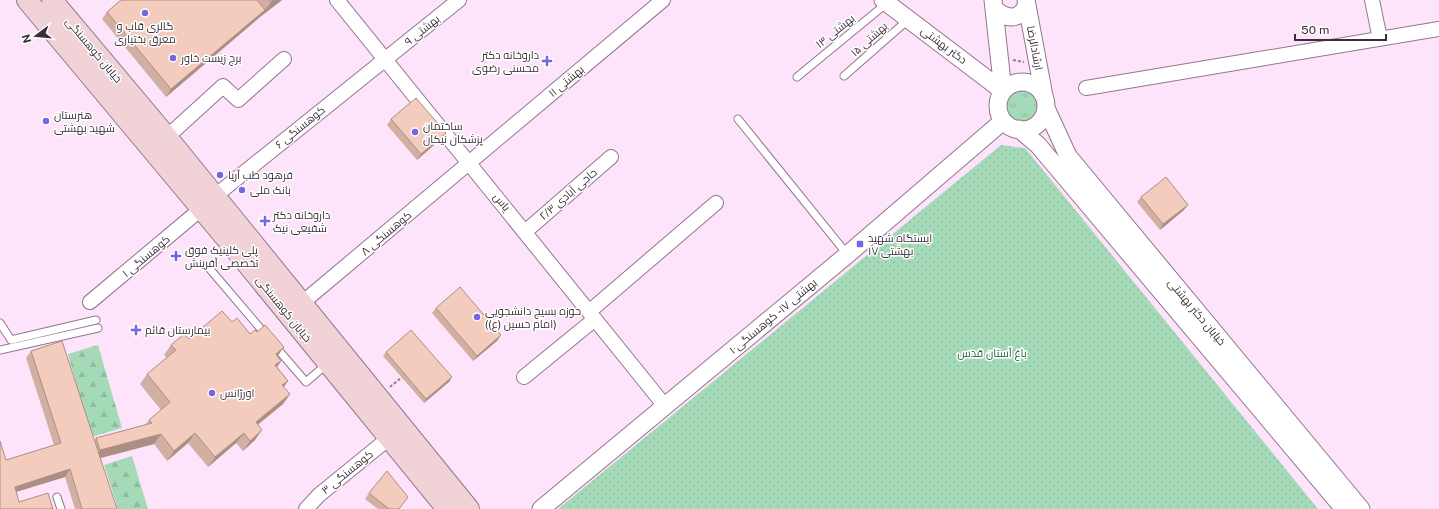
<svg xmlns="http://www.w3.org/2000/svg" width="1439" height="509" font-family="'Public Sans',Cairo,sans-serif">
<defs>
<pattern id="grass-tufts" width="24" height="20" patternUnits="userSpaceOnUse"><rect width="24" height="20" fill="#a5dab8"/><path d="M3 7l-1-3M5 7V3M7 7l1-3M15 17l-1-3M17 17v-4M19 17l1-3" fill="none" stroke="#8fbb9f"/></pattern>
<pattern id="forest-firs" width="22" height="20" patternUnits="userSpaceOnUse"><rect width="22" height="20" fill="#a5dab8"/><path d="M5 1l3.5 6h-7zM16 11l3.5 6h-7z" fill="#8fbb9f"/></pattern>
<pattern id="garden-dots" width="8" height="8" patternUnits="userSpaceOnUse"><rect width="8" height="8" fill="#a5dab8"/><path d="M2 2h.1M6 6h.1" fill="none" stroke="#8fbb9f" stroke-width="1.8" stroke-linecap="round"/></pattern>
</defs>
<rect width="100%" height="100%" fill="#fde4fa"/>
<path fill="url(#grass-tufts)" d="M1006 106a16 16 0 1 1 32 0a16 16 0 1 1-32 0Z"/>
<path fill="url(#forest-firs)" d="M98,345L122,428L91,437L68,354Z
M132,456L148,509H118L104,465Z"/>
<path fill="url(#garden-dots)" d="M1001,145L1025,148L1318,509H558Z"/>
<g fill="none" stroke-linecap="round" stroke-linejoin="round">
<g stroke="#92768f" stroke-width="9">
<path id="service" d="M844,76L909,19
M797,77L887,3
M738,119L847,254
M209,268L266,335
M0,323L11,340L96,320
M275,346L306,382L327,364
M0,350L98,328
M57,497L61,509"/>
</g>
<g stroke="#92768f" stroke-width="16">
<path id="minor" d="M337,0L665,406
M1372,0L1380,39
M1086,88L1439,29
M167,137L223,86L238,100L284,59
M215,196L459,0
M526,231L611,157
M90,302L201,209
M302,303L663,0
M590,311L716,203
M524,377L595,319
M306,509L319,495L389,438"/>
</g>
<g stroke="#92768f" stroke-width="19">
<path id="tertiary" d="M883,0L1003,91
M993,0L1003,91
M1026,0L1044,96
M994,8C1006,20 1019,21 1027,5
M998 106a24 24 0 1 1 48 0a24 24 0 1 1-48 0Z
M1046,108L1068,156L1361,509
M1019,129L1038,145L1344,509
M541,509L847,255L1003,121"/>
</g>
<g stroke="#92768f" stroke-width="22">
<path id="secondary" d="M27,0L234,248L447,509
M52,0L167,137L469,509"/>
</g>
<path stroke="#938191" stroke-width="2" stroke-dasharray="3 2" stroke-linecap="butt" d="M1013,60L1024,62
M390,387L402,377"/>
<use href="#service" stroke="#fff" stroke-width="7"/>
<use href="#minor" stroke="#fff" stroke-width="14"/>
<use href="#tertiary" stroke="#fff" stroke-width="17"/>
<use href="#secondary" stroke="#f0d2d7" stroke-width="20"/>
</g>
<path fill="#d2afa3" d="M121,0H282L260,17L166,97L102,19L107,12Z
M391,119L442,138L417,160L387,125Z
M1141,197L1184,210L1160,230L1137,202Z
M436,308L501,335L497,341L473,361L432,313Z
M232,322L250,334L278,356L281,361L277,367L288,381L283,387L290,394L283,404L258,425L255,440L243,451L236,443L208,467L188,443L167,461L154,444L100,458L117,509H75L65,477L16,492L0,509L6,460L54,445L26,358L31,351L94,441L96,438L145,425L149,420L161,410L140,384L147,374L167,358L164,355L171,345L189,339Z
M386,352L450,381L424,403L383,356Z
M369,493L399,509H378L365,499Z"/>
<path fill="#ab8f84" d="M274,0H282L260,17L166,97L171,89L265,10L271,2Z
M446,133L442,138L417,160L421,154Z
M1188,205L1184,210L1160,230L1163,224Z
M501,335L497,341L473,361L477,356Z
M284,347L277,357L276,354Z
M281,361L274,371L275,365Z
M452,377L450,381L424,403L426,399Z
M288,381L281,391L282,385Z
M290,394L283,404L248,432L256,422Z
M262,430L255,440L243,451L250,441Z
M195,433L188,443L167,461L174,451Z
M244,433L236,443L208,467L215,457Z
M161,434L154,444L93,460L100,450Z
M70,469L65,477L9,494L15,487Z"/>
<path fill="#f4ccbd" stroke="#ab8f84" d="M121,0H257L265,10L171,89L107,12Z
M269,0H274L271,2Z
M416,98L446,133L421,154L391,119Z
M1166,177L1188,205L1163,224L1141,197Z
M460,287L501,335L477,356L436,308Z
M222,311L232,322L237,318L250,334L255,330L257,332L265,325L284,347L276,354L281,361L275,365L288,381L282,385L290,394L256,422L262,430L250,441L244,433L215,457L195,433L174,451L161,434L100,450L96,438L152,423L149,420L170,402L147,374L176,350L171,345L184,334L189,339Z
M411,330L452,377L426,399L386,352Z
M62,341L117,509H82L70,469L15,487L19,502L48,493L53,509H0V441L6,460L61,443L31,351Z
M387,471L408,497L399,509H389L369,493Z"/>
<g fill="#7666e1" stroke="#fff" stroke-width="1.5">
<circle cx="145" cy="13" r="4"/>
<circle cx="173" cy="58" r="4"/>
<path d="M545 55h4v4h4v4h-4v4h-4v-4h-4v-4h4z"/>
<circle cx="46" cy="121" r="4"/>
<circle cx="415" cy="132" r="4"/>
<circle cx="220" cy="175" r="4"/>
<circle cx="242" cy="190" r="4"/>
<path d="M263 215h4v4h4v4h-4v4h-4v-4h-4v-4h4z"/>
<rect x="856" y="240" width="8" height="8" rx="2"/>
<path d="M174 250h4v4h4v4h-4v4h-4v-4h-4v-4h4z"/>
<circle cx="477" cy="317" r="4"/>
<path d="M134 324h4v4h4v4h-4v4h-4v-4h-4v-4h4z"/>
<circle cx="212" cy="393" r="4"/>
</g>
<g text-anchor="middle" stroke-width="3" stroke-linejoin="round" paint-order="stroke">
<g font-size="11" fill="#3a2e39" stroke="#fff" text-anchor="start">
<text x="145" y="30" text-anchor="middle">گالری قاب و<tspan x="145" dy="13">معرق بختیاری</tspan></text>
<text x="539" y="59" text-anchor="end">داروخانه دکتر<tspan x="539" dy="13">محسنی رضوی</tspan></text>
<text x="181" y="62">برج زیست خاور</text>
<text x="54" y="119">هنرستان<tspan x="54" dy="13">شهید بهشتی</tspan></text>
<text x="423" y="130">ساختمان<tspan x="423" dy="13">پزشکان نیکان</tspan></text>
<text x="228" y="179">فرهود طب آریا</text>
<text x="250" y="194">بانک ملی</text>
<text x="273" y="219">داروخانه دکتر<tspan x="273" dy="13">شفیعی نیک</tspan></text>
<text x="868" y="242">ایستگاه شهید<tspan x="868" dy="13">بهشتی ۱۷</tspan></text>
<text x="185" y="254">پلی کلینیک فوق<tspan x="185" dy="13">تخصصی آفرینش</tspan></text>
<text x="485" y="315">حوزه بسیج دانشجویی<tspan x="485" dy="13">(امام حسین (ع))</tspan></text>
<text x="145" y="334">بیمارستان قائم</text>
<text x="220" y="397">اورژانس</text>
</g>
<g font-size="11" fill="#3a2e39" stroke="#fff">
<text transform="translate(422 30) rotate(-39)" y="4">بهشتی ۹</text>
<text transform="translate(835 31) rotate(-39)" y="4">بهشتی ۱۳</text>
<text transform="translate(869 39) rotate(-42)" y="4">بهشتی ۱۵</text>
<text transform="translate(944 45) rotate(37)" y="4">دکتر بهشتی</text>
<text transform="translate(1035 48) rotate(79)" y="4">ارشادالرضا</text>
<text transform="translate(94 50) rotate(50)" y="4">خیابان کوهسنگی</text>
<text transform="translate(566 81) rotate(-40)" y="4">بهشتی ۱۱</text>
<text transform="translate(300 127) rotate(-39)" y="4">کوهسنگی ۶</text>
<text transform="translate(568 194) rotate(-41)" y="4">حاجی آبادی ۲/۳</text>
<text transform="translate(502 202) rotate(50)" y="4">یاس</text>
<text transform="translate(386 233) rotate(-40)" y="4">کوهسنگی ۸</text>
<text transform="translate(146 256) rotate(-40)" y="4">کوهسنگی ۱</text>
<text transform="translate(284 309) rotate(51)" y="4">خیابان کوهسنگی</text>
<text transform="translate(1197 312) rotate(50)" y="4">خیابان دکتر بهشتی</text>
<text transform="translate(773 316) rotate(-40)" y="4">بهشتی ۱۷ - کوهسنگی۱۰</text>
<text transform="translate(347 472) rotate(-39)" y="4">کوهسنگی ۳</text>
</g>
<g font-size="11" fill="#205d3c" stroke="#fff">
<text x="992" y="357">باغ آستان قدس</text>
</g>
</g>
<g transform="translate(36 36) rotate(254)" stroke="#ffffff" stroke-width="3" paint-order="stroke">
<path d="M0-3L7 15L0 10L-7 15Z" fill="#3a2e39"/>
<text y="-6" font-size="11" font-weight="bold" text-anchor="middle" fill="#3a2e39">N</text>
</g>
<path d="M1295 34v6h91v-6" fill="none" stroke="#3a2e39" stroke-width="2"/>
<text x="1301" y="34" font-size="12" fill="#3a2e39" stroke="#ffffff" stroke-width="3" paint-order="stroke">50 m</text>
</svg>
